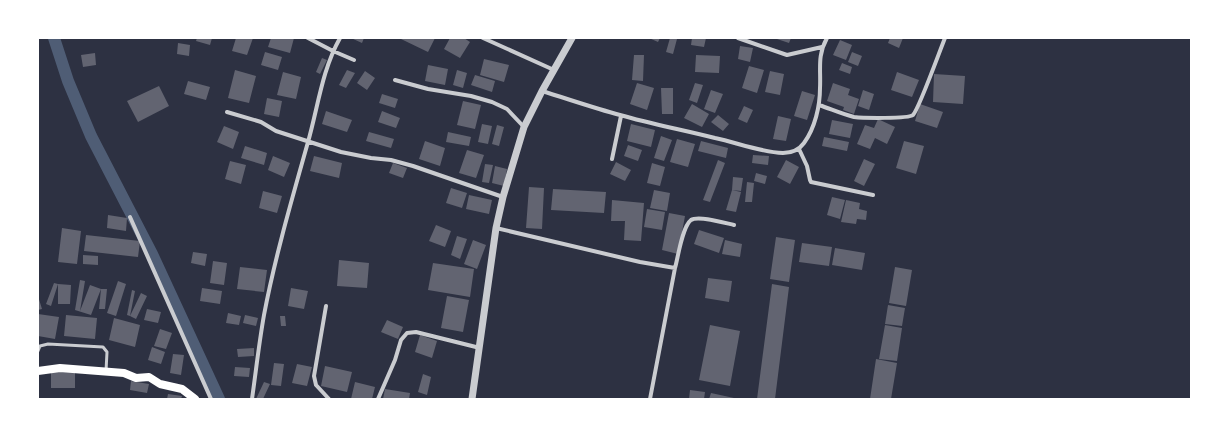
<svg xmlns="http://www.w3.org/2000/svg" width="1229" height="437" font-family="'Exo 2',sans-serif">
<rect width="100%" height="100%" fill="#2d3142"/>
<g fill="none" stroke-linecap="round" stroke-linejoin="round">
<path stroke="#4f5d75" stroke-width="12" d="M54,38L68,81L91,136L152,254L219,399"/>
</g>
<path fill="#626471" d="M197,38H212L210,45L196,41Z
M236,38H253L247,55L232,51Z
M271,38H294L290,53L268,47Z
M351,38H364L362,43Z
M401,38H435L428,52L401,39Z
M450,38H464L470,42L460,58L444,49Z
M649,38H660L658,42Z
M670,38L677,39L673,54L666,52Z
M692,38H706L704,47L691,45Z
M774,38H791L789,43Z
M890,38H903L899,48L888,43Z
M840,40L852,45L846,60L833,55Z
M178,43L190,45L189,56L177,54Z
M740,46L753,48L750,62L738,59Z
M265,52L282,57L278,70L261,65Z
M852,52L862,56L858,66L848,62Z
M95,53L96,65L83,67L81,55Z
M634,55H644L643,81L632,80Z
M696,55L720,56L719,73L695,72Z
M322,58L327,60L320,74L316,72Z
M484,59L509,65L504,82L480,75Z
M842,63L852,67L850,74L839,70Z
M428,65L448,69L445,85L425,81Z
M749,66L764,70L757,93L742,88Z
M235,70L256,76L249,103L228,98Z
M347,70L355,73L346,88L339,85Z
M457,70L467,73L463,88L453,85Z
M365,71L375,78L367,90L357,83Z
M770,71L784,74L780,95L765,92Z
M283,72L301,77L296,99L277,95Z
M897,72L919,80L912,97L891,90Z
M934,74L965,76L963,104L933,102Z
M475,75L495,81L492,92L471,85Z
M188,81L210,87L206,100L184,94Z
M637,83L654,88L647,110L630,104Z
M695,83L703,85L697,103L689,100Z
M833,83L850,89L848,95L859,99L854,114L843,110L844,107L827,101Z
M159,86L169,106L138,122L127,101Z
M661,88H673V114H662Z
M711,90L723,94L715,113L704,109Z
M863,90L874,94L869,110L858,106Z
M802,91L815,95L807,120L794,116Z
M382,94L398,99L395,108L379,103Z
M267,98L282,101L279,117L264,114Z
M463,101L481,105L475,129L457,125Z
M692,104L709,114L702,127L684,118Z
M920,104L943,112L937,128L915,121Z
M744,106L753,110L747,123L738,119Z
M326,111L352,120L347,132L322,124Z
M382,111L400,118L396,128L378,122Z
M718,115L729,124L723,131L711,122Z
M778,116L791,119L786,141L773,139Z
M878,119L895,127L887,144L875,138L870,149L857,144L865,125L874,128Z
M832,120L853,124L850,138L829,134Z
M482,124L492,126L488,144L478,142Z
M631,124L655,130L651,147L627,141Z
M497,125L504,127L499,146L492,144Z
M224,126L239,132L233,149L217,142Z
M369,132L394,139L391,148L366,141Z
M448,132L471,137L469,146L446,142Z
M661,136L672,140L664,161L654,158Z
M824,137L849,142L847,151L822,146Z
M677,139L695,144L688,167L670,162Z
M425,141L445,148L440,166L419,159Z
M701,141L728,148L726,158L698,151Z
M904,141L924,146L916,174L896,168Z
M628,145L642,150L638,161L624,156Z
M245,146L267,153L264,165L241,158Z
M467,150L484,155L476,178L459,173Z
M753,155L769,156L768,165L752,163Z
M273,156L290,163L284,177L268,170Z
M314,156L342,163L339,178L310,171Z
M864,159L875,164L864,186L854,181Z
M718,160L725,163L710,202L703,200Z
M786,160L799,167L790,184L777,177Z
M230,161L246,165L241,184L225,179Z
M616,162L631,170L625,181L610,174Z
M393,163L407,168L403,178L389,173Z
M652,163L665,167L660,186L647,183Z
M485,164L493,165L489,183L482,182Z
M495,166L507,169L504,186L492,183Z
M756,173L767,176L765,184L754,181Z
M733,177L743,178L741,191L732,190L741,192L736,212L726,210L732,190Z
M747,182L754,183L752,202H745Z
M529,187L544,188L542,229L526,228Z
M451,188L467,193L462,208L446,203Z
M553,189L606,192L604,213L551,210Z
M654,190L670,193L667,211L650,208Z
M263,191L282,196L277,213L259,208Z
M469,195L492,200L489,214L466,209Z
M832,197L845,200L840,219L827,215Z
M612,200L644,203L641,241L624,240L625,221H611Z
M846,200L860,203L859,209L867,211L866,220L857,219L856,224L841,222Z
M647,209L665,212L662,230L644,227Z
M669,213L685,216L678,254L662,250Z
M108,215L127,218L126,231L107,228Z
M436,225L451,231L445,247L429,241Z
M62,228L81,231L77,264L58,262Z
M699,230L724,238L719,253L694,244Z
M86,235L140,241L138,257L84,251Z
M457,236L467,239L460,259L451,255Z
M776,237L795,240L789,282L770,279Z
M473,240L486,245L477,269L464,264Z
M725,240L742,244L740,257L722,254Z
M802,243L832,247L829,266L799,262Z
M835,248L865,253L862,270L832,265Z
M193,252L207,254L205,266L191,263Z
M83,255L98,256V265L83,264Z
M339,260L369,263L367,288L337,286Z
M213,261L227,263L224,285L210,283Z
M433,263L474,269L470,297L428,290Z
M240,267L267,270L264,292L237,289Z
M895,267L912,270L906,306L889,303Z
M708,278L732,281L729,302L705,298Z
M80,280L85,281L80,311L90,285L101,289L91,315L75,310Z
M118,281L126,284L116,316L107,313Z
M54,283L58,284L51,306L46,304Z
M58,284L71,285L70,304H58Z
M772,284L789,287L775,399H757Z
M202,288L222,291L220,304L200,301Z
M291,288L308,291L304,309L288,306Z
M101,289H107L105,309H99Z
M132,290L135,291L130,316L127,315Z
M141,293L147,296L136,319L130,316Z
M38,296L42,309L38,310Z
M447,296L469,300L463,332L441,328Z
M888,305L905,308L902,326L885,324Z
M147,309L161,312L158,323L144,320Z
M228,313L241,316L239,325L226,323Z
M38,314L59,317L55,339L38,336Z
M66,315L97,318L95,339L64,336Z
M245,315L258,318L256,326L243,323Z
M280,316H285L286,326H281Z
M114,318L140,325L135,347L109,340Z
M387,320L403,327L398,339L381,332Z
M710,325L740,331L730,386L699,380Z
M885,325L902,328L897,361L879,359Z
M160,329L172,333L166,349L154,346Z
M420,335L437,341L432,358L415,352Z
M152,347L165,352L161,364L148,360Z
M254,348V356L238,357L237,349Z
M173,354L184,355L181,375L170,373Z
M876,359L897,363L891,399H870Z
M274,363L284,364L281,386L271,385Z
M297,364L312,367L307,386L292,383Z
M325,366L352,372L347,392L321,386Z
M235,367L250,368L249,377L234,376Z
M51,368L75,369V388H51Z
M423,374L431,377L427,395L418,392Z
M131,381L149,384L147,393L130,390Z
M264,382L270,384L263,399H256Z
M355,382L375,387L372,399H351Z
M385,389L410,393L409,399H383Z
M690,390L705,392L704,399H689Z
M711,393L734,398V399H709Z
M168,394L182,396L181,399H167Z"/>
<g fill="none" stroke-linecap="round" stroke-linejoin="round">
<path stroke="#caccd0" stroke-width="3" d="M38,351L40,346L48,344L103,347L107,352L106,371"/>
<path stroke="#caccd0" stroke-width="4" d="M308,38L333,51L354,60
M483,38L554,70
M738,38L787,55L822,47
M395,80L428,89L471,96L492,102L507,109L524,127
M542,91C568,99 594,108 620,115C651,124 684,130 715,138C738,143 760,152 783,153C792,153 799,150 804,143C815,128 820,106 820,88C821,69 817,56 827,38
M819,105C831,109 842,114 854,117C862,118 908,119 913,115C919,109 940,50 945,38
M227,112L261,122L276,131L341,152L371,158L391,160L413,166L503,197
M799,149L807,166L810,180L811,182L873,195
M612,159L621,116
M130,217L211,399
M496,228L640,262L675,268L650,399
M675,268C678,258 682,227 691,220C698,215 725,223 734,225
M326,306L314,376L316,385L329,399
M252,399C256,371 259,343 264,315C275,257 292,199 308,142C318,107 322,70 340,38
M378,399L395,360L401,340L407,333L416,332L480,348"/>
<path stroke="#caccd0" stroke-width="7" d="M472,399L496,228L503,197L524,127L542,91L572,38"/>
<path stroke="#fff" stroke-width="8" d="M38,371L60,368L124,373L136,378L149,377L160,384L182,389L195,399"/>
</g>
<rect width="1229" height="437" fill="none" stroke="#ffffff" stroke-width="78"/>
</svg>
